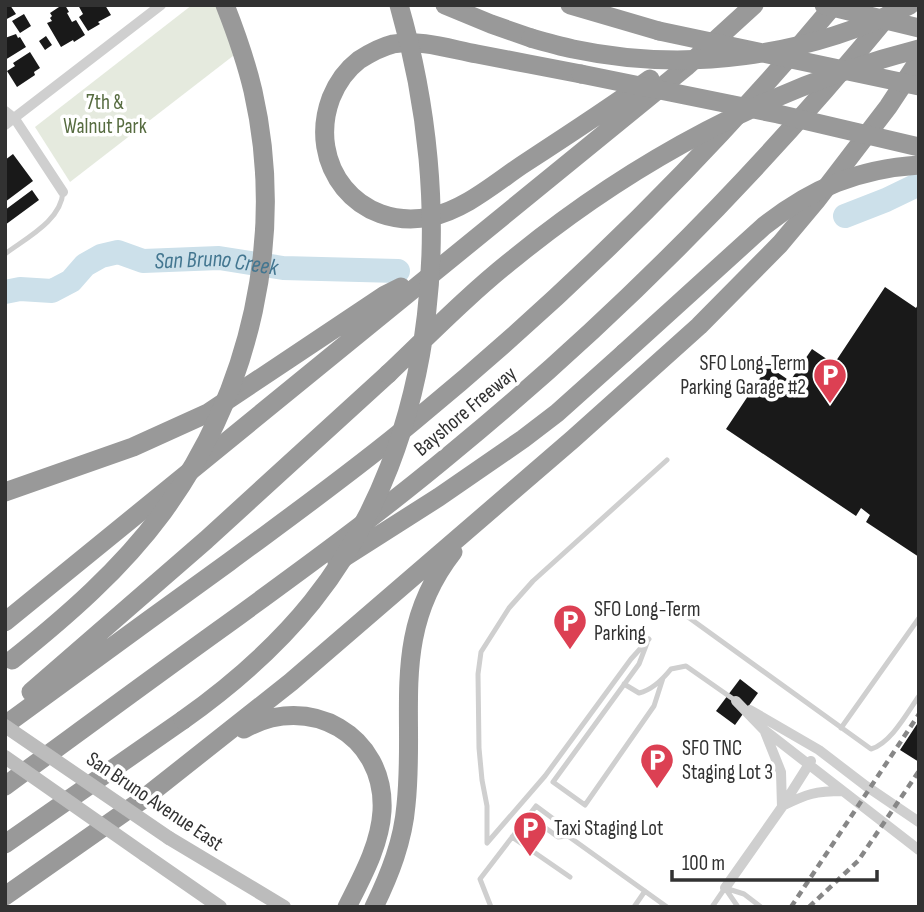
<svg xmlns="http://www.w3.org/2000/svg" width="924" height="912" font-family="'Sofia Sans Condensed',sans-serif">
<rect width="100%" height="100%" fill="#fff"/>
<path fill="#e5eade" d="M192,5H231L242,49L70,182L35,127Z"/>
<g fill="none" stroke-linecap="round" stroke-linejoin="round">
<g stroke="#cce0ea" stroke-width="24">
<path d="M845,216L886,200L919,184"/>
<path id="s1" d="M5,292L20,289L52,291L71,281L85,265L101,256L118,252L143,261L219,258L283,268L398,271"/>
</g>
</g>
<path fill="#191919" d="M5,5H10L16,14L5,20Z
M62,5H65L69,12L67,13L72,22L76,20L85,35L74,42L73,40L61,47L47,23L52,21L50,18L52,16L50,13Z
M78,5H105L111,15L98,22L100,24L88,31L79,17L83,14Z
M24,14L31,26L20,33L12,21Z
M16,34L18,38L20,37L26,47L5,60V38Z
M46,36L52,45L45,50L39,41Z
M30,52L40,68L34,72L35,75L17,87L7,71L15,66L13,63Z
M13,154L33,181L5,202V160Z
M32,190L39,200L5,225V210Z
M885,287L916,308L919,303V557L866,522L870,515L861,508L856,516L726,429L768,366L790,381L812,349L834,364Z
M740,679L758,693L735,725L716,711Z
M919,721V762L900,750Z"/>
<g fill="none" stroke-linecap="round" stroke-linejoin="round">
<path stroke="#cfcfcf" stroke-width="5" d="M5,254C26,238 61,221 63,192
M670,604L871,749C891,743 907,713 919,696
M649,639L631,659L545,776L487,843V806L482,780L479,748L478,674L481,652L509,608L533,581L667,460
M647,643L639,664L553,782L585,805L654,706L663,678
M624,684L639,693C652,690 663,679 671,669L686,666L736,701
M841,728L919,618
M529,816L558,837L568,836
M512,837L570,877
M725,888L744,894L761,907
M725,888L738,907
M491,907L480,879L536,806L563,826L568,836L667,907
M634,907L645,891
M712,907L725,888"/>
<path stroke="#cfcfcf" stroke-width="10" d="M5,111L15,119L63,192
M5,125L161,5
M736,701L763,729L919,850
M750,710L819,750L866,786L919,822
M765,732L781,772L782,807
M782,806C807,794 815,791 843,791
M725,888L782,807L811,761"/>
<path stroke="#bcbcbc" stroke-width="14" d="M169,838L284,907
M145,855L220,907"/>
<path stroke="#999" stroke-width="19" d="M445,5L491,24L531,38
M570,5L659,31
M581,74C546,67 512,61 477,54C450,49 420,39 393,44C381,47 370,53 359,60C346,70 337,83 331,98C306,165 358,231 430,217C464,210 494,184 522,165C565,137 608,109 650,79
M5,492L133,447L208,413L385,295L401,287
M337,562L439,497L523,439L557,413L624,353
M5,622L648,98L686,67L754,5
M31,692L206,540L388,374
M5,725C80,670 154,616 229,562C291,516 354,471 414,421C566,296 707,157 834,5
M244,729C309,692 386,735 382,811C380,845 362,877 347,907
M5,786C79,732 152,678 226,625C303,569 380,513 453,452C614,320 760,172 892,11
M143,799L291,682L573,439L699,326L780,244L816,201L888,107L919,60
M5,844L183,720
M5,896L142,800
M374,907C390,874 403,841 406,805C416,713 389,634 453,552"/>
<path stroke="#878787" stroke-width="4.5" stroke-dasharray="7 5" stroke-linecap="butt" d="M791,907L919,714
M809,907L858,861L919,771"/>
<path stroke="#bcbcbc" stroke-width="14" d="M5,726L169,838
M5,757L145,855"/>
<path stroke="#999" stroke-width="19" d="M824,5L919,28
M659,31L919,86
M531,38C545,42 559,46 573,49C686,73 806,57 910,5
M581,74L778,114L919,147
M624,353L764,226C812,188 858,169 919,165
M388,374C430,334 471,292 517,256C634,161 772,86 919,49
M12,660C67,616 121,569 163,512C251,391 286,237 253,91C246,61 236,33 225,5
M183,720C231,686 275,648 312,602C444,437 456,202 399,5"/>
</g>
<defs>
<g id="parking-pin" transform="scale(1.75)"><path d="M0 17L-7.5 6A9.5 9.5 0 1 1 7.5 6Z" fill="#dc4053" stroke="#fff"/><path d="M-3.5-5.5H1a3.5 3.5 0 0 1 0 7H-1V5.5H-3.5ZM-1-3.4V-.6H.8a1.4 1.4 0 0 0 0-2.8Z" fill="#fff"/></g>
</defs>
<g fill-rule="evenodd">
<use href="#parking-pin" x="830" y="375"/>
<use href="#parking-pin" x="570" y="621"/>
<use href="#parking-pin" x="657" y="760"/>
<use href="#parking-pin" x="530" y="828"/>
</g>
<g text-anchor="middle" stroke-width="7" stroke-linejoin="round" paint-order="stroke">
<g font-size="21" fill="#576c41" stroke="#fff">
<text x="105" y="109">7th &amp;<tspan x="105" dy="24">Walnut Park</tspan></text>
</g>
<g font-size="21" fill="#323232" stroke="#fff" text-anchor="start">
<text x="806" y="370" text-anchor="end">SFO Long-Term<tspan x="806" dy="24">Parking Garage #2</tspan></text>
<text x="594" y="616">SFO Long-Term<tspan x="594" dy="24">Parking</tspan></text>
<text x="682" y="755">SFO TNC<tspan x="682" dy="24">Staging Lot 3</tspan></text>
<text x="554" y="835">Taxi Staging Lot</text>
</g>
<g font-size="21" fill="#323232" stroke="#fff">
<text transform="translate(465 411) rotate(-40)" y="7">Bayshore Freeway</text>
<text transform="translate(155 801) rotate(34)" y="7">San Bruno Avenue East</text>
</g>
<g font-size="23" font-style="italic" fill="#437690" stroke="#fff">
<text dy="8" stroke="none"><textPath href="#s1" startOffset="226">San Bruno Creek</textPath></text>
</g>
</g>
<rect width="924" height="912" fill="none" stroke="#323232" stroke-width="14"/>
<path d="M672 870v10h205v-10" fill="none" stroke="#323232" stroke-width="3.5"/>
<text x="682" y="870" font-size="21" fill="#323232" stroke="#ffffff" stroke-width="5" paint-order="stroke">100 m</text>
</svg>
